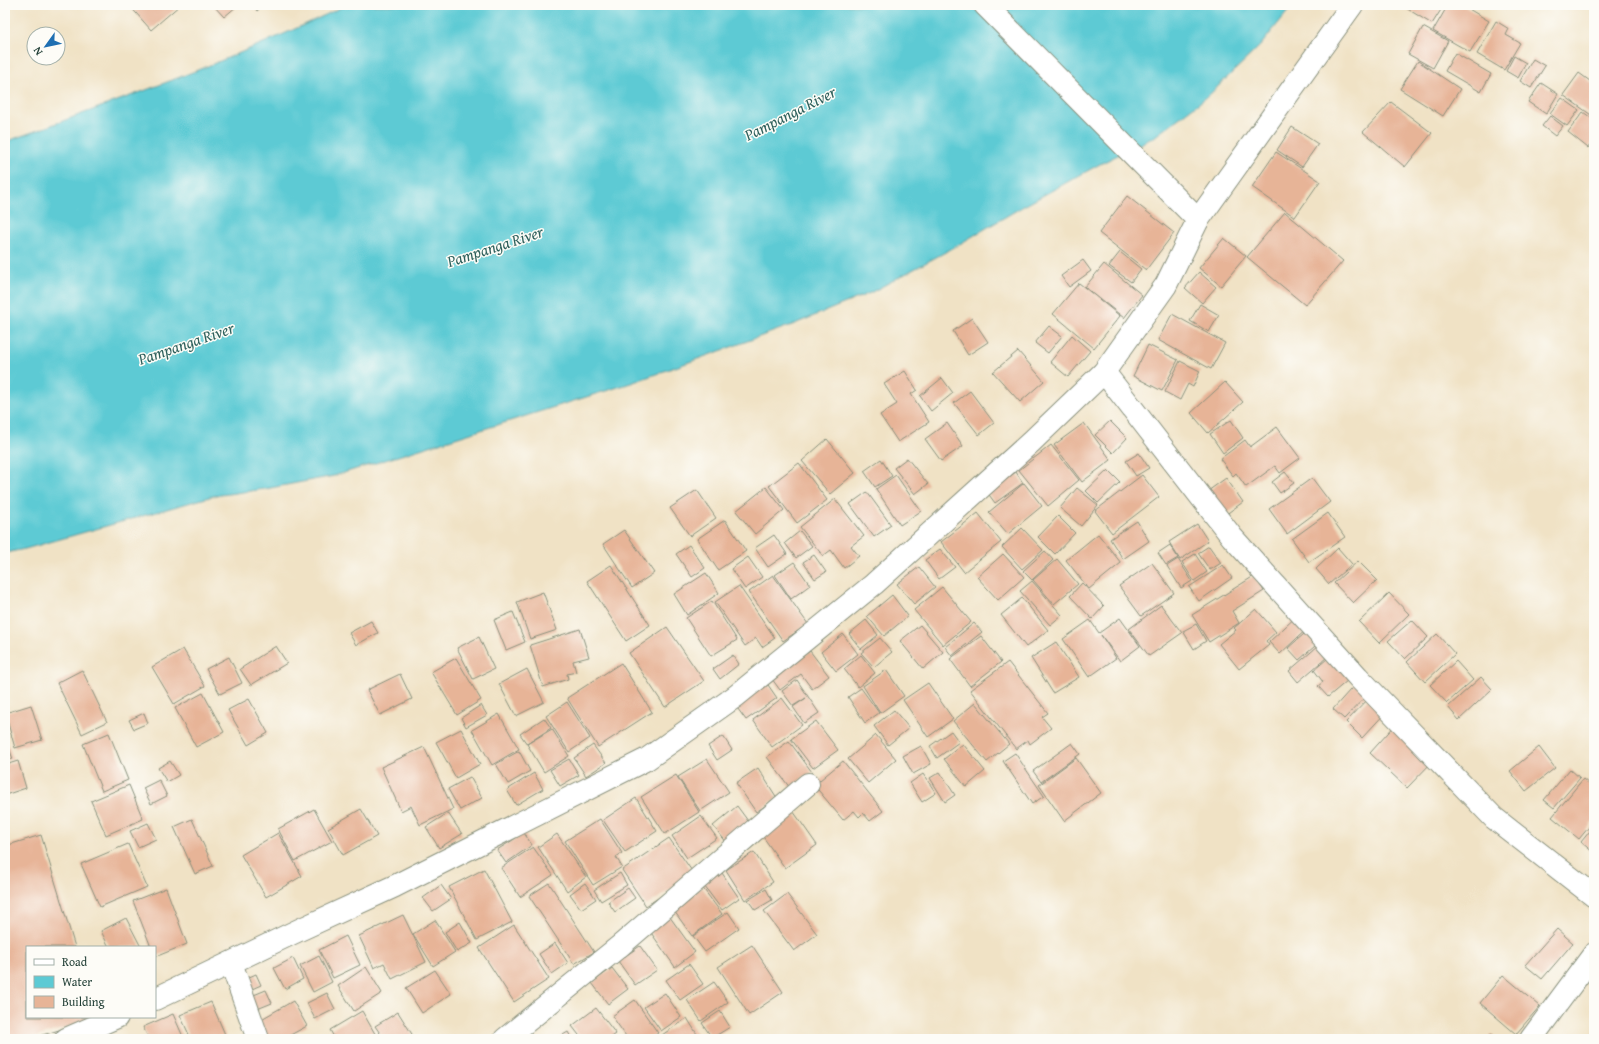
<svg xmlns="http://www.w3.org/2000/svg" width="1599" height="1044" font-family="'Gentium Book Plus',serif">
<rect width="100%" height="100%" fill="#fdfcf7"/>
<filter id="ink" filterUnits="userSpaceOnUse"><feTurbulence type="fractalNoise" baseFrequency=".025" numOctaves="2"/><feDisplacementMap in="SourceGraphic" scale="8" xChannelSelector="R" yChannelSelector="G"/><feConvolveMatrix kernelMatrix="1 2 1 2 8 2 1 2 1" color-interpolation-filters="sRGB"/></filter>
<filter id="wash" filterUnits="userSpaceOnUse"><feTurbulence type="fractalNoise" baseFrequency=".012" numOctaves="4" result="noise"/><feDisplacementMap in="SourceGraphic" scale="16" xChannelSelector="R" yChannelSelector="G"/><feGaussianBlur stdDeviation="0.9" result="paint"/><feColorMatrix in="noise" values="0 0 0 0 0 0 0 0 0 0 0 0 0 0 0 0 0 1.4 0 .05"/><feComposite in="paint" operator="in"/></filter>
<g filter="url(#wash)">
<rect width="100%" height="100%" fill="#f0e2c5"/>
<path fill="#5dcad4" stroke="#3e8484" d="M346,5H1293L1260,46L1208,96L1154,137L1100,164L1022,207L951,249L870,293L792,325L631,383L334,476L265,489L213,496L25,549L5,553V142C120,100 236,59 346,5Z"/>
<g id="blocks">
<path fill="#e7b497" d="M129,5H180L151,30Z
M213,5H236L237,6L224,17Z
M253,5H264L257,11Z
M1401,5H1444L1432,24Z
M1448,5H1462L1489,21L1470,52L1433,31Z
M1496,21L1509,29L1506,35L1520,43L1504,70L1477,54Z
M1423,27L1448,41L1433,68L1408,54Z
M1455,53L1491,74L1481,92L1445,71Z
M1514,56L1526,63L1518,78L1506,71Z
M1533,59L1545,66L1531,88L1520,81Z
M1418,61L1460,89L1443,116L1400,89Z
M1579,73L1594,84V117L1563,95Z
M1541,83L1558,94L1546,114L1528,102Z
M1562,98L1579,110L1567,126L1550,114Z
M1391,102L1432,133L1405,167L1363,132Z
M1583,112L1594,120V140L1588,148L1568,132Z
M1550,116L1563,126L1555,136L1542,126Z
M1292,127L1318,144L1302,167L1277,150Z
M1276,152L1320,181L1295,217L1252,187Z
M1127,196L1174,233L1146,270L1099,233Z
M1285,212L1343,261L1305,305L1247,257Z
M1224,238L1246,256L1221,286L1199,268Z
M1120,252L1141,269L1131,282L1109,266Z
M1083,260L1091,271L1069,287L1061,276Z
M1104,264L1142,295L1124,318L1085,287Z
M1199,272L1216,287L1202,303L1185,288Z
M1079,283L1120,316L1094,348L1053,314Z
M1200,304L1219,315L1209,332L1190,321Z
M1172,314L1225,343L1211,369L1158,340Z
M972,318L988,342L968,355L953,331Z
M1049,326L1062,336L1048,353L1035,343Z
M1072,335L1090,351L1068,377L1050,362Z
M1148,345L1178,360L1162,391L1133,376Z
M1018,351L1044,381L1020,402L993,372Z
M1180,361L1200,371L1193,387L1188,384L1180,400L1165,392Z
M905,371L917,390L911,394L929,422L898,442L880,415L897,404L884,384Z
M942,378L953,393L931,411L920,396Z
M1225,382L1243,402L1208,433L1191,413Z
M970,391L994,423L979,435L954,403Z
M1231,420L1243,438L1223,453L1210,434Z
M1110,421L1127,438L1113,453L1095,435Z
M947,423L963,446L941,461L925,439Z
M1084,423L1111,460L1082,482L1054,445Z
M1277,427L1300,458L1280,473L1275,466L1246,487L1236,473L1233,476L1220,459L1245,440L1250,447Z
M827,439L855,473L830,494L802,461Z
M1051,445L1079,480L1048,506L1019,470Z
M1139,453L1149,468L1136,476L1126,461Z
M907,458L928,484L915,494L894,468Z
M881,459L892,476L875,487L864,471Z
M799,463L827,500L797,523L769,486Z
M1108,470L1120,482L1098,503L1086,491Z
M1016,472L1023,483L995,503L987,492Z
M1285,472L1294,483L1280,493L1272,482Z
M896,475L921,511L900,525L876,489Z
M1142,475L1159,497L1112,533L1095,511Z
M1226,478L1243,502L1225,515L1208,491Z
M1312,478L1330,502L1287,534L1269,509Z
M1024,483L1042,506L1008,534L989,512Z
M766,487L784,510L755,534L736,511Z
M1077,488L1098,505L1081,526L1060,508Z
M697,490L716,518L690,536L670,508Z
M867,492L891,525L874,537L850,504Z
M835,499L864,536L851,546L859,556L844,568L831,550L823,556L800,527Z
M978,513L1001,542L964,572L941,542Z
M1328,513L1345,537L1309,562L1292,539Z
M1058,516L1075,533L1055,554L1038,537Z
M725,520L746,551L718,570L697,539Z
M1137,521L1149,541L1123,559L1110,539Z
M1197,524L1208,541L1180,560L1169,542Z
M1022,528L1043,550L1022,569L1002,547Z
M624,530L654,573L632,588L603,544Z
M800,531L812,546L796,558L785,543Z
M1098,534L1121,563L1089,589L1066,560Z
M774,535L787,554L768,567L755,548Z
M689,545L705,568L692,577L676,554Z
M1170,545L1178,558L1166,565L1158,553Z
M1209,546L1221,563L1210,570L1198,553Z
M1338,548L1352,564L1329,584L1316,569Z
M940,549L955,567L939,579L925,560Z
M1045,551L1053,560L1032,580L1023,571Z
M1003,554L1024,577L998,600L977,577Z
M1195,554L1207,572L1194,581L1182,562Z
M814,555L826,572L815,579L803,562Z
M748,557L762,577L745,589L731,569Z
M1057,559L1078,584L1054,604L1033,580Z
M1178,559L1192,581L1181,588L1167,566Z
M1358,561L1377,580L1353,603L1334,583Z
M794,562L810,585L791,599L775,575Z
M1152,563L1174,593L1141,616L1119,586Z
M611,565L650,625L626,641L587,581Z
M1223,565L1232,578L1199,601L1189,587Z
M919,567L935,587L914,604L897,584Z
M706,573L719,593L687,615L674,594Z
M773,575L808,624L783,641L749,592Z
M1254,576L1264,591L1232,611L1239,623L1209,642L1192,615Z
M1032,581L1062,615L1050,625L1020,591Z
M1082,583L1104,606L1092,619L1070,596Z
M739,586L775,638L762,647L756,638L745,646L715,602Z
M942,587L971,622L943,645L914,610Z
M543,592L557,630L530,639L517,602Z
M1389,593L1409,614L1379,643L1359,622Z
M892,595L908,616L884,636L867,616Z
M1022,598L1048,630L1026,647L1001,615Z
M712,601L737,640L711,656L686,618Z
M1161,605L1182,633L1149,656L1129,629Z
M1256,609L1276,632L1266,641L1269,645L1239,669L1219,644L1236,630L1234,628Z
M513,612L525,642L506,650L494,620Z
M1300,613L1311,625L1280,654L1269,642Z
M1120,618L1140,646L1120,661L1101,635L1116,658L1089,677L1063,639L1090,620L1099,633Z
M866,620L878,635L861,649L849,634Z
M1412,620L1428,637L1405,659L1388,641Z
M371,621L378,633L356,645L349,633Z
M974,623L982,632L952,656L945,647Z
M1196,624L1206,641L1194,649L1183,631Z
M920,625L943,652L923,669L900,641Z
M667,627L704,681L665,707L629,653Z
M1312,627L1323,639L1299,660L1288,648Z
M580,629L589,657L573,661L576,672L567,674L568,679L543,687L530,645Z
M843,634L858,654L836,671L821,652Z
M1437,634L1455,654L1425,682L1407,662Z
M981,636L1001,662L970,686L950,659Z
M479,637L494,669L473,679L457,648Z
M880,638L892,652L874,667L861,653Z
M1325,640L1334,651L1298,682L1289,671Z
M1056,642L1079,677L1053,693L1031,658Z
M276,646L287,663L251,685L240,669Z
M183,649L205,686L174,704L152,667Z
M810,651L829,676L812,689L801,674L780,690L772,679Z
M1334,653L1354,675L1328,697L1318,686L1323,682L1314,670Z
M733,655L739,664L720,679L713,669Z
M861,655L875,673L858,687L844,669Z
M229,657L242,683L220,694L206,669Z
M456,658L481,700L457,715L431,672Z
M1456,661L1473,680L1447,703L1430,685Z
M1008,662L1048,713L1042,717L1051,728L1030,744L1028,740L1016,749L970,690Z
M621,663L652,712L598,747L567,698Z
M527,669L544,702L516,716L499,684Z
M82,670L107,722L82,734L57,683Z
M886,670L904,696L880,713L863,686Z
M400,674L412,699L380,715L367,690Z
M1481,677L1492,689L1459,720L1448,707Z
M797,680L819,713L804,723L793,707L806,698L793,706L782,691Z
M1359,680L1371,691L1344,719L1333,709Z
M766,682L777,698L746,720L735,705Z
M928,683L953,719L928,737L903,700Z
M861,688L879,713L865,723L848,697Z
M203,693L224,732L196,747L175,708Z
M1373,694L1389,709L1362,738L1346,722Z
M782,698L802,725L772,747L753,720Z
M249,699L268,733L248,745L228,710Z
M567,702L590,738L569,752L546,716Z
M975,703L1009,744L987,762L953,721Z
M31,705L42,740L15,748L5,713Z
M481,705L487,715L466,727L461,718Z
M894,710L909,728L888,745L874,726Z
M144,713L148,723L134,729L129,720Z
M499,714L519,749L492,765L472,730Z
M544,718L551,728L527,744L520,734Z
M816,721L838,750L813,768L791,739Z
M1397,723L1435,759L1407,788L1370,753Z
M461,729L480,764L456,778L436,742Z
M552,729L569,756L544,772L527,744Z
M951,731L959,742L937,758L930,746Z
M109,733L128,780L102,791L83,744Z
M876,735L896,759L868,783L848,759Z
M723,736L732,750L717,760L708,746Z
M5,737L13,759L5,761Z
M789,741L812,772L790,788L767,757Z
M1072,743L1080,754L1041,782L1033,771Z
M963,744L985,771L966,787L944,759Z
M593,745L606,763L586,776L574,758Z
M921,746L931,764L913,774L903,756Z
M424,747L453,809L420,825L411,806L401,811L381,767Z
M1539,747L1555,768L1526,791L1510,771Z
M519,751L530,771L508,784L496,764Z
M1015,753L1044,796L1032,804L1003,761Z
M1076,758L1101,793L1064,821L1039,785Z
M569,759L579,775L560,786L550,770Z
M707,759L729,792L700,811L678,777Z
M18,761L26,788L5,795V765Z
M170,761L179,775L167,782L158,768Z
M843,761L883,811L870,821L863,813L859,817L854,811L843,820L814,785Z
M758,768L777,798L756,812L736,783Z
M1570,769L1580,778L1554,808L1544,800Z
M940,772L955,795L945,802L930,778Z
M534,773L543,789L516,805L507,790Z
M923,774L936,793L922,802L910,783Z
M676,775L699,812L665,834L641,797Z
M470,777L482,798L460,810L448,789Z
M1583,779L1594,788V821L1579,839L1552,817Z
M159,780L167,796L151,804L143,788Z
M129,785L143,819L106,835L91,801Z
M636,798L657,831L625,852L603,820Z
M737,806L751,825L728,844L713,826Z
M791,808L817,845L785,868L759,831Z
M314,809L332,841L295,861L278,829Z
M361,809L377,836L343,855L328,828Z
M448,813L462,834L439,848L426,827Z
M701,816L717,838L687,858L672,836Z
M192,819L213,866L195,874L174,827Z
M600,819L622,853L616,857L622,867L593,885L565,841Z
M148,823L156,839L138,847L130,831Z
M1594,826V853L1581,842Z
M278,833L302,876L266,897L241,855Z
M524,833L532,845L506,863L497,850Z
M557,834L586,877L567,891L538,847Z
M41,835L75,947H27V1017H96V1019L29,1039H5V846Z
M669,838L694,874L646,906L622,870Z
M128,844L147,887L100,907L81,864Z
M533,847L553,875L520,897L501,868Z
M754,852L773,882L745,900L726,870Z
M484,869L512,922L477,940L449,887Z
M720,870L739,898L722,910L702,883Z
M620,873L627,885L601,901L594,890Z
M549,883L594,952L574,964L529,896Z
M585,883L596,899L581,909L570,894Z
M441,885L451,899L433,911L423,898Z
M702,887L722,914L692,936L672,908Z
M166,888L187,944L155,957V947H151L133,901Z
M628,888L635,898L615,912L608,902Z
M766,889L772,900L755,910L748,900Z
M787,894L817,934L794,951L764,911Z
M728,912L739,928L705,952L693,936Z
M667,913L695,952L675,967L647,927Z
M403,915L426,962L392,979L384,963L374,968L359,936Z
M126,918L141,947H109L101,931Z
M435,920L455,952L433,966L413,934Z
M460,922L472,943L457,952L445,932Z
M514,925L549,979L514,1002L479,948Z
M1557,929L1573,943L1542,979L1525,965Z
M346,936L360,965L333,978L319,950Z
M555,943L568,963L552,974L539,954Z
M752,945L783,992L749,1015L718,967Z
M640,946L657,970L635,985L618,961Z
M319,956L332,982L313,992L300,966Z
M293,958L303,979L285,989L274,968Z
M689,964L703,984L680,1000L666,980Z
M366,967L382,993L354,1011L338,986Z
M612,968L628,989L608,1004L592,983Z
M435,970L451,994L422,1013L406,988Z
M256,974L261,985L243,993L238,982Z
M1503,975L1540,1006L1516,1034L1480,1003Z
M714,982L728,1002L701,1021L687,1000Z
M266,990L272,1003L250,1012L244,999Z
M327,993L335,1009L315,1019L307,1003Z
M665,993L681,1017L661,1031L644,1007Z
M635,1000L658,1033L650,1039H628L612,1016Z
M293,1001L307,1026L283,1039H268L258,1021Z
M211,1002L227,1039H191L180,1015Z
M596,1008L616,1034L609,1039H582L572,1026Z
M362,1011L378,1039H335L330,1030Z
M720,1011L730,1027L712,1038L702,1023Z
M398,1012L415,1039H384L375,1026Z
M173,1014L184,1039H149L143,1027Z
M687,1018L700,1039H665L662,1035Z
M568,1032L572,1039H556Z
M1491,1034L1497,1039H1487Z"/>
</g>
</g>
<g filter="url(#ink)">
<use href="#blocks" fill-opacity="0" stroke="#88907c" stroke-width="1"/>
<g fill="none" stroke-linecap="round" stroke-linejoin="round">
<g stroke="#88907c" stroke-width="24">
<path id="street" d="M985,5L1198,220
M1104,372L1232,537L1358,677L1494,818L1594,896
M231,963L258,1039
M505,1039L621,945L808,784"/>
</g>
<g stroke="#88907c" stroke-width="24">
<path id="secondary" d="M155,999L297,931L395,886L647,759L736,696L874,584L1031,442L1104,372L1166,285L1198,220L1352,5
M66,1039L117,1017
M1531,1039L1594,954"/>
</g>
<use href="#street" stroke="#fff" stroke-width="22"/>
<use href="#secondary" stroke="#fff" stroke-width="22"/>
</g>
</g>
<g text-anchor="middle" stroke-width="3" stroke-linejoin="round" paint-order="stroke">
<g font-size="16" font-style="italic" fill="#2e605c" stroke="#fdfcf7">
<text transform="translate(790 113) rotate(-27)" y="6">Pampanga River</text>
<text transform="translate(495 246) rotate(-18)" y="6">Pampanga River</text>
<text transform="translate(186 343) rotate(-19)" y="6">Pampanga River</text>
</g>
</g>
<rect width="1599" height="1044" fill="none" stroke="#fdfcf7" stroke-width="20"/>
<rect x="26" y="946" width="130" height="72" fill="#fdfcf7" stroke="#a4b0a9"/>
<rect x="34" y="959" width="20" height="6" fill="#ffffff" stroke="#a4b0a9"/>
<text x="62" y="966" font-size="12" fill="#1f3d34">Road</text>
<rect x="34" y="976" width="20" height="12" fill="#5dcad4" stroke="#a4b0a9"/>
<text x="62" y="986" font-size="12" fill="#1f3d34">Water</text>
<rect x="34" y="996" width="20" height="12" fill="#e7b497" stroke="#a4b0a9"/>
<text x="62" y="1006" font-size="12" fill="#1f3d34">Building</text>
<g transform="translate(46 46) rotate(237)"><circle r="19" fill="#fdfcf7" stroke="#a4b0a9"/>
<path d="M0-3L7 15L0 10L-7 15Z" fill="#1f6fb2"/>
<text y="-6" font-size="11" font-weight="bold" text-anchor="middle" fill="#1f3d34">N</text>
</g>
</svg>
